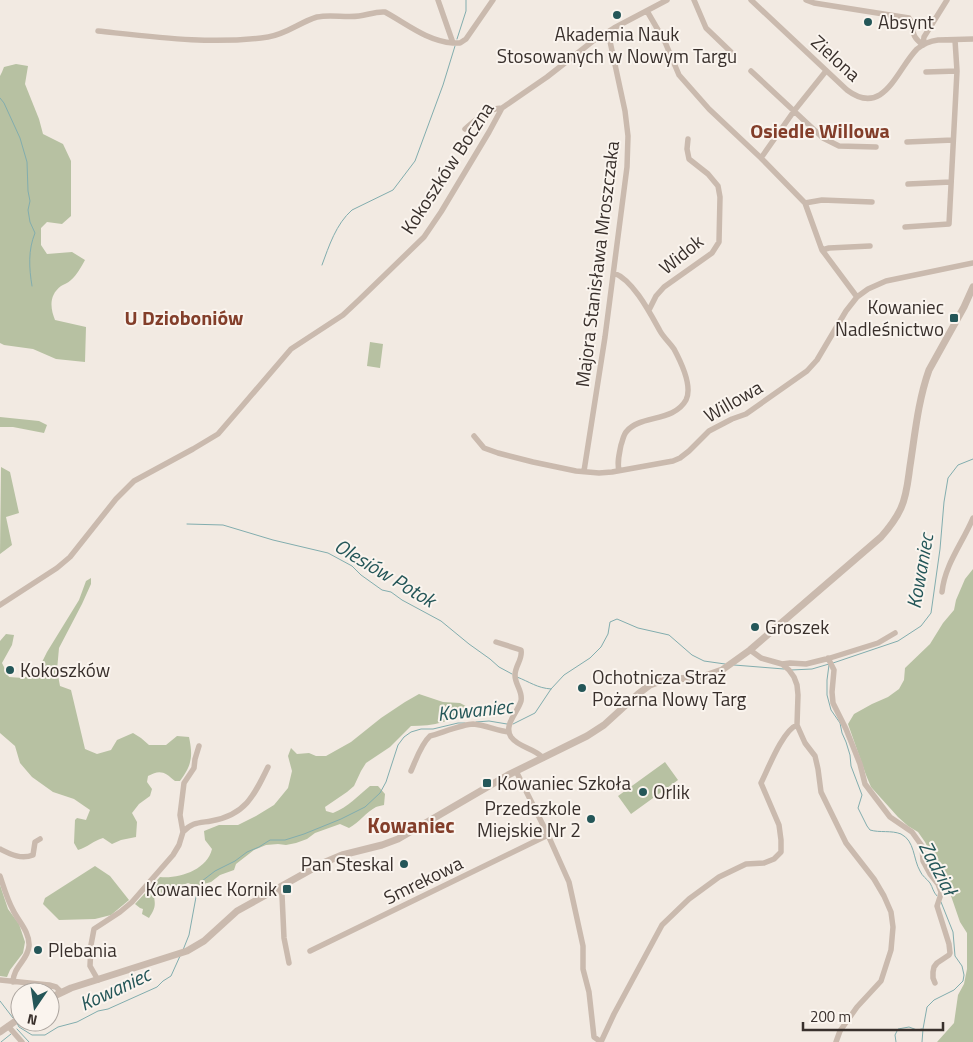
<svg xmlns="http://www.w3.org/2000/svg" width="973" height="1042" font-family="'Titillium Web',sans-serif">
<rect width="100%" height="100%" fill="#f2eae2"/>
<path fill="#b7c1a2" d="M16,64L28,66L25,84L39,119L43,134L63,144L71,161V216L62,224L47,222L41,228V245L47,254L72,252L85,260C81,267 77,275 71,280C68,283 64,284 61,286C49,295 50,308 55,320L86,327L85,362L56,359L33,349L4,345L0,343V76L2,72L4,67Z
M370,342L383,344L380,368L367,366Z
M0,417L39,421L47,425L44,433L13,427H0Z
M1,467L10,472L19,513L6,517L12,545L0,554Z
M973,569V1042H937L954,1023L958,995L964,984L967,969V933L960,922L950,893L948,879L938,867L925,842L918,832L908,826L898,817L871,787L866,775L848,724L854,714L872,704L888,697L899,689L904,680L905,668L930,644L943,623L954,610L956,600L965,579Z
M91,578V584L82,604L59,648L57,670L60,686L71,690L85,749L97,754L111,750L117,740L133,733L141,738L149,745H166L177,736L189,737C193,756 192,765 180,781H175C165,772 160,769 148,776L147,782L152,789L150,796L139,804L132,813L137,822L136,837L121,840L112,844L103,838C93,841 88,847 78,850L74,843L75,820L77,818L86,820L90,810L74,799L53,792L32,777L20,763L15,746L0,733V641L6,634L14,635L12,645L2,663L9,677L23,678L35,674L40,666L47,652L79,600L86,581Z
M419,694L443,702L460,703L475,711V714C464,715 454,720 443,722C433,725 422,726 411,726L390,747L366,763L361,771L354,786L347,792L325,807L326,811L333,813C348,807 358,796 370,786H378L385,794L384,805C381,806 378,806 376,807C366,812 359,823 349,828L340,824L315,833L307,839L296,843L286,845L278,844L266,845L254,850L236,864L234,870L220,875L211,882L196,886L188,883L180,886L174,892L165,893L154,897C156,907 154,910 149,918L142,914L143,909L140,908L135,904L160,877C179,879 207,870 212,849L205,840L204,831L219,825H238L256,816L274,805L288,788L292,771L288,756L291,748L297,754L309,753L316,756H326L351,742L381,718L405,702Z
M665,762L678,780L631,814L618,796Z
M95,866L110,876L129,900L111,915L95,919L59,920L43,904L45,898Z
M0,885L8,909L19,924L25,942L23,953L10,970L7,977L0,976Z"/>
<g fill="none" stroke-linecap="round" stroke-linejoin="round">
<path stroke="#82adae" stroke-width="1" d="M457,39L466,11V0
M0,98L4,103L20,138L27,162L28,191L30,201L28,210L30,222L35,233C28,250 29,268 32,286
M322,265C329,246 336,224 352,210L393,190L415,161L443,85L455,46
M187,524L223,525L273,540L328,553L352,566L361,575L382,590L391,592L402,600L441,621L469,644L490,659L499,667L512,674
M833,663L898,641L921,626L931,613L940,549L944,502L948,478L958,465L973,459
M734,665L784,669
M829,665L827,680V695L831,710L840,723L842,733L846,742L850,755L851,766L862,795L858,808L867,826L870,830C880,833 891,830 901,834C915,841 913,859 920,871C922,876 927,879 930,883C933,888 933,892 937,896
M791,670L812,669L829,664
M517,677C530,682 537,688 551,689
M476,722L489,721L507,724
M513,724L535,713L551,689L564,675L590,658L601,647L608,634L610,622L617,619L638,628L669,635L692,655L704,661L725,664
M183,950L189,935L196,897L202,881L215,871L235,861L247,852L259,847L270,840H285L304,834L341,819L365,807L380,793L386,782L398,745L404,737L411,732L421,729H433L458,723H465
M0,1001L13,1018
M17,1023L19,1027L32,1035H45L58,1027L77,1022L98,1011L108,1009L157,987L163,981L171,976L180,956
M17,1029L29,1042
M1,1042L11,1034
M896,1042L895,1035L898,1029L909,1027L917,1030L922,1029
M922,1042L923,1029L927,1007L934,1000L954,990L963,981L964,975L962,966L955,956L953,932L941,902"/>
<path stroke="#cabaae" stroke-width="5.5" d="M438,0L453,43H460L466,39L493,0
M694,0L706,28L731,52
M751,0L847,90C884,118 897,69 917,49C923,44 930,41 938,40L973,39
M806,0L814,3L909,18C917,29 907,33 923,45
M647,11L665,42L679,75L709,109L761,158L805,203L822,250L857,297
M98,31C154,37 212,45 268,37C287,34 300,22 317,17C331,14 345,18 359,16C368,15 376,11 385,12C407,24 427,41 453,43
M923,45L924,37L947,0
M751,71L823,138L839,146L876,147
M926,72L957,71
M465,129C477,119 486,109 502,108
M907,142L953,140
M761,158L794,111L826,71
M908,184L951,182
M805,203L822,200L872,202
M905,227L949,224L957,71L955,40
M822,250L829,248L870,246
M614,273C633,280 650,313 660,331C664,338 670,343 674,349C681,362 693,386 686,400C674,422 640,415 627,431C623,435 623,440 621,445C619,455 617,462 619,471
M649,310L656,296L664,287L712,253L719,242L720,197L718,186L708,174L689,159L687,149L688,139
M474,436L484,448L498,453L533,462L576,471L599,473L612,472L673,461L680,458L689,451L709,431L732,419L746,414L807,371L817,360L846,311L857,297L868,289L886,281L973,263
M584,471L605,337L627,167L628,136L625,111L608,32
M942,592C945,564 962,544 973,518
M0,605L57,568L70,557L116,499L134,481L193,449L218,434L243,405L291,349L343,315L359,300L424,237L441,212L489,132L502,108L547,77L593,41L614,28L667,0
M496,642L521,650C523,659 515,666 515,675C515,685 523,691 521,701C518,712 503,725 511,737C519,748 535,748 543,758
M750,650L761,658L782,664L789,670L794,677L797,685L798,695L797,725L805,743L815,756L818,769L821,792L846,843L874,879L884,896L891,912L893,927L891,950L881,981L857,1007L840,1031L836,1042
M828,658L834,670L832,692L833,703L846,729L860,764L865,784L890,817L912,832L922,846L923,861L930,874L938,884L941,892L940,897L937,906L949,944L950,953L949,955L937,963L934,967L933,972V978L935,983
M782,664L790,663L806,664L830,658L878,643L895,633
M411,771C416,760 421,744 430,736C441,733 464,724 473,724C486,725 497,731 509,732
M516,771L548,835L569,882L583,946V969L589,992L594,1037L601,1042
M183,832C192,822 199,823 211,821C245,815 254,796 268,767
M0,849C10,854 21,860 33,855L35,842L40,839
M0,876C4,888 7,899 13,910C18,921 30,932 29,946C28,960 13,967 13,982
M279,887L282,895L284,938L289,963
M310,951L548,835
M0,980L49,985L56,987L61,992
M98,980L90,966L91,945L94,929L120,912L132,902L173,855L179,845L183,832L180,815L184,783L194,768L195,759L199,746
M42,985L50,992
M8,1026L22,1042
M601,1042L614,1014L662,925L689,899L719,877L746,864L764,863L774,859L781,852V840L779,825L761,783C768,769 783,730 797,725"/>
<path stroke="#cabaae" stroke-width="7" d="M50,998L71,988L187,951L204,941L237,911L323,863L342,855L382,845L398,839L508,775L587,736L604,725L638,694L650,685L664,680L702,677L722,670L750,650L881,537C889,528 896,519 901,508C907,495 908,480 910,466C915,434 918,401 929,370L964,307L973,287
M0,1032L20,1018"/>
</g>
<g fill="#245658" stroke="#faf4ee" stroke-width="2">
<circle cx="617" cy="15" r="5"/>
<circle cx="868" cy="22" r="5"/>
<rect x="949" y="313" width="10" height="10" rx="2.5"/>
<circle cx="755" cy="627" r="5"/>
<circle cx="10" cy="670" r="5"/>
<circle cx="582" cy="688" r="5"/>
<rect x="482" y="778" width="10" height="10" rx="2.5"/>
<circle cx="643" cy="792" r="5"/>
<circle cx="591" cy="819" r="5"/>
<circle cx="404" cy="864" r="5"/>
<rect x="282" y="884" width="10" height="10" rx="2.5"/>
<circle cx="38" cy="950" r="5"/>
</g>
<g text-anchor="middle" stroke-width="4" stroke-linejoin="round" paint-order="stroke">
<g font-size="19" fill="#39302c" stroke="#faf4ee" text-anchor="start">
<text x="878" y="29">Absynt</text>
<text x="617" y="41" text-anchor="middle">Akademia Nauk<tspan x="617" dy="22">Stosowanych w Nowym Targu</tspan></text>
<text x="944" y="314" text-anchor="end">Kowaniec<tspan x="944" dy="22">Nadleśnictwo</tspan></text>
<text x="765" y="634">Groszek</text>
<text x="20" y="677">Kokoszków</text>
<text x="592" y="684">Ochotnicza Straż<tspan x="592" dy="22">Pożarna Nowy Targ</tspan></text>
<text x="497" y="790">Kowaniec Szkoła</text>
<text x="653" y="799">Orlik</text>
<text x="581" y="815" text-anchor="end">Przedszkole<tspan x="581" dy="22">Miejskie Nr 2</tspan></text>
<text x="394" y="871" text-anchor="end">Pan Steskal</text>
<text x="277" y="896" text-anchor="end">Kowaniec Kornik</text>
<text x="48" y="957">Plebania</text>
</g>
<g font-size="19" fill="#39302c" stroke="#faf4ee">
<text transform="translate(836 58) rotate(42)" y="7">Zielona</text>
<text transform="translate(447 168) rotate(-57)" y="7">Kokoszków Boczna</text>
<text transform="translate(681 254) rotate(-39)" y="7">Widok</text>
<text transform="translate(597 264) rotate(-83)" y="7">Majora Stanisława Mroszczaka</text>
<text transform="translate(733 401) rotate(-30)" y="7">Willowa</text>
<text transform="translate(423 880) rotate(-26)" y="7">Smrekowa</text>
</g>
<g font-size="20" font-weight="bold" fill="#833e2a" stroke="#faf4ee">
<text x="820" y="138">Osiedle Willowa</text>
<text x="184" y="325">U Dzioboniów</text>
</g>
<g font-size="20" font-style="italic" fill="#245658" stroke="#faf4ee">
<text transform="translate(920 571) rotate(-80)" y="7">Kowaniec</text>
<text transform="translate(385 573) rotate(31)" y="7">Olesiów Potok</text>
<text transform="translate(475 710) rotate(-6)" y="7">Kowaniec</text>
<text transform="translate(938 868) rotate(62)" y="7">Zadział</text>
<text transform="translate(115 989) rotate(-25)" y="7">Kowaniec</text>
</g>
<g font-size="21" font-weight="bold" fill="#833e2a" stroke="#faf4ee">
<text x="411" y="833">Kowaniec</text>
</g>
</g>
<g transform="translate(35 1007) rotate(193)"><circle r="24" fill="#faf4ee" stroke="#ada6a0"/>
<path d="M0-4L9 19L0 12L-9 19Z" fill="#245658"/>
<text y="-8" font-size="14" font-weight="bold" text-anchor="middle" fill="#39302c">N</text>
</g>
<path d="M803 1022v8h140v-8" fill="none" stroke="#39302c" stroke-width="2.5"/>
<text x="810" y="1022" font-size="15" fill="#39302c" stroke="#faf4ee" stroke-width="4" paint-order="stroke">200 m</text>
</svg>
